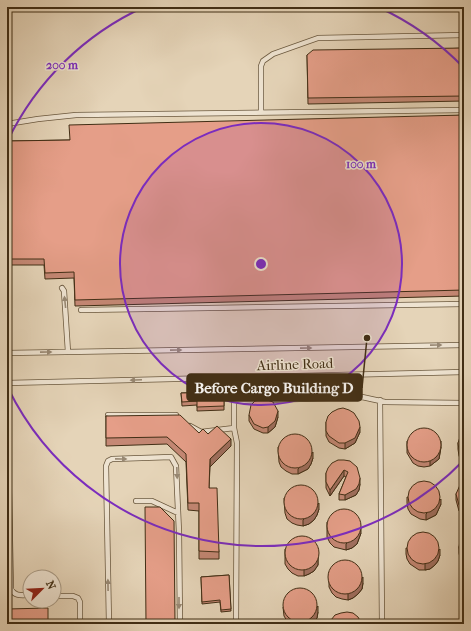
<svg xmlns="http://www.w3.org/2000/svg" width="471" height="631" font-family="'IM FELL French Canon',serif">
<rect width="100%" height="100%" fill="#e5d4b8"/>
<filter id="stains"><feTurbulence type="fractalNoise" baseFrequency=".005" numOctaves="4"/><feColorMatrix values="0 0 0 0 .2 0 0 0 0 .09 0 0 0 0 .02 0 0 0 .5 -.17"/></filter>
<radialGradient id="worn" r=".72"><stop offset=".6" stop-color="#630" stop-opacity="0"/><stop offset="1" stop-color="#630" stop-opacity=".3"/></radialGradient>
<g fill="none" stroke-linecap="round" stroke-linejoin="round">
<g stroke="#6a583e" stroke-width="6">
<path id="lane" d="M261,112V66L263,61L273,54L318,38L464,35
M7,124L38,119L76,115L464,110
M62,288L64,291L68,352
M81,310L464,304
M7,353L464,345
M7,383L464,372
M7,394L11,589C15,597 22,595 30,595
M380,400L382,624
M108,415H176
M190,426L201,432L234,428
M136,501H152L178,513
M54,596H73L78,598L80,602V624
M109,624L106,466L108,461L112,459L171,457L176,466L179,532L180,624
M236,624L237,443L234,428V401L362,397L385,402L464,403"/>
</g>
<use href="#lane" stroke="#eee3d1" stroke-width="4.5"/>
</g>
<path fill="#c58875" stroke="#412e15" d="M464,48V101L308,104L307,55Z
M464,115V296L75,306L74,278L45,279L44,265H7V141L70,140Z
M224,392V410L197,411V405L182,406L181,393Z
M249,415L278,417L275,427L268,433H263L254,429L249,421Z
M106,416L199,433L208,434L231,446L210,467L209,488L219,552V559H199V511L188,510L186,462L167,444L106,446Z
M326,422L360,432L355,443L345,449L339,448L329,442L326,436Z
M464,433V463L462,461L459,456L458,449V443Z
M407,441L441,447L439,459L430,466L424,467L418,466L413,463L407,453Z
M278,447L313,458L311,464L308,469L298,474H292L286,471L281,467L279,462Z
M338,460L360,484L359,490L356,495L345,500H339V494L346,477L344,476L330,496L326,488V473Z
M464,481V515L459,511L456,500V494Z
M407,497L441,504L436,515L426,520L420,519L411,514L408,509L407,503Z
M284,498L319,509L317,515L314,520L309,524L303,526L297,525L292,523L287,519L285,513Z
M327,522L361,533L357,544L352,548L346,550L334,547L330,543L327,537Z
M464,536V564L463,563L460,558L459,553V547Z
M406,548L440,555L438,561L435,565L430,569L425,570H419L410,564L407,559L406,554Z
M285,549L318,553V565L314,571L309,574L304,576H298L292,573L288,569L285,564Z
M329,572L363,583L362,589L358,594L353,598L348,600L342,599L336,597L332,593L329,587Z
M229,575L231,611L221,612L220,602L202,604L201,577Z
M283,607L318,612L317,618L313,623L311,624H291L287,621L284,616Z"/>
<path fill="#a06f5f" stroke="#412e15" d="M278,411V417L275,427L268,433V427Z
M360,427V432L355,443L345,449V443Z
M231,439V446L210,467V459Z
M441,441V447L439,459L430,466V461Z
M313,452V458L311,464L308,469L298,474V469Z
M344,470V476L330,496V490Z
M360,478V484L359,490L356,495L345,500V495Z
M441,499V504L436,515L426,520V514Z
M319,503V509L317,515L314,520L309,524L303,526V520Z
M361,527V533L357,544L352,548L346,550V544Z
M318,548V565L314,571L309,574L304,576V570Z
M440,549V555L438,561L435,565L430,569L425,570V564Z
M363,577V583L362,589L358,594L353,598L348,600V594Z
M318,606V612L317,618L313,623L311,624H303V622Z"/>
<path fill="#e59e88" stroke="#412e15" d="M464,48V96L308,98L307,55L313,50Z
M464,115V290L75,300L74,272L45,273L44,259H7V141L70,140L69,125Z
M224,392V406L197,407V401L182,402L181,393Z
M264,399L273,402L278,411L275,421L268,427L263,428L254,424L249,415L251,405L255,401Z
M343,408L349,410L354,413L359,421L360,427L355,438L345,443H339L329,436L326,431V422L328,416L332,412L338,409Z
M180,415L199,433L203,429L208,434L217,426L231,439L210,459L209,488H217L219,552L199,551V503H188L186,454L167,437L106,438V416Z
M407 445a17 17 0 1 1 34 0a17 17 0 1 1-34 0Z
M464,433V457L462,456L459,450L458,443L460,437Z
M278 451a17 17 0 1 1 34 0a17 17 0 1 1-34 0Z
M338,460H344L350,461L357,467L360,478L359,484L356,489L345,495L339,494L348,472L344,470L330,490L326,482V473L328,468L332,463Z
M408 497a16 16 0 1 1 32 0a16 16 0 1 1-32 0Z
M464,481V509L459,505L456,494L460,485Z
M284 502a17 17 0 1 1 34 0a17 17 0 1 1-34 0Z
M145,507H160L174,521L175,624H146Z
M327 526a17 17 0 1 1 34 0a17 17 0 1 1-34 0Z
M407 548a16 16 0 1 1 32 0a16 16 0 1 1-32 0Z
M285 553a17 17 0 1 1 34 0a17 17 0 1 1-34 0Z
M464,536V558H463L460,553L459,547L460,541Z
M328 577a17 17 0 1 1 34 0a17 17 0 1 1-34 0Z
M229,575L231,609L221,610L220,600L202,602L201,577Z
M283 605a17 17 0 1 1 34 0a17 17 0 1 1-34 0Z
M48,608V624H7V609Z
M347,612L353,613L358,617L362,624H330L331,620L335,615L341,613Z"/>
<defs><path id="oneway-solid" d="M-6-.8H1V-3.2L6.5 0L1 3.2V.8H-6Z"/></defs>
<g fill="#988873">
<use href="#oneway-solid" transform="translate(65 302) rotate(-96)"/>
<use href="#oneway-solid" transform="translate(436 345) rotate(-1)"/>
<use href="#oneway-solid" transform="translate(306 348) rotate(-1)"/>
<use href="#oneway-solid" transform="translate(176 350) rotate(-1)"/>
<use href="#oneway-solid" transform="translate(46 352) rotate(-1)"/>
<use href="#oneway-solid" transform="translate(136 380) rotate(178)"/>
<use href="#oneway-solid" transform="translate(121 459) rotate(1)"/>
<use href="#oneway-solid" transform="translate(177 473) rotate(88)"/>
<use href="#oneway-solid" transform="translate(108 585) rotate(-91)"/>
<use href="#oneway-solid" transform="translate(179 603) rotate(90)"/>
</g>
<circle cx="261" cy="264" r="141" fill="#7b2cbf" fill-opacity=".12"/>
<g fill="none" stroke="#7b2cbf" stroke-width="2">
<circle cx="261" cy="264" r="141"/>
<path d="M464 460A282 282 0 0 1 8 388M8 140A282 282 0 0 1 144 7M378 7A282 282 0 0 1 464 68"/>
</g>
<g text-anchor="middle" stroke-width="3" stroke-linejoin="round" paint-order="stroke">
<g font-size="14" fill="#412e15" stroke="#eee3d1">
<text transform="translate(295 364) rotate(-2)" y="5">Airline Road</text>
</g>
</g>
<circle cx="261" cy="264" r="6" fill="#7b2cbf" stroke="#eee3d1" stroke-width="2"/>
<g font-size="12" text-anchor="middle" font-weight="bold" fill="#7b2cbf" stroke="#eee3d1" stroke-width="3" stroke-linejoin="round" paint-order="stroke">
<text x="62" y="69">200 m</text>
<text x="361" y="168">100 m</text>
</g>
<path fill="none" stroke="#412e15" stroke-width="1.5" d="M367 338L362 388"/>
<circle fill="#412e15" stroke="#eee3d1" stroke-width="1.5" cx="367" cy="338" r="4"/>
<rect fill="#412e15" stroke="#412e15" stroke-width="1.5" x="187" y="374" width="175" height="27" rx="4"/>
<g font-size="15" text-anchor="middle" font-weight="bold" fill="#fff">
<text x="274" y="393">Before Cargo Building D</text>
</g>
<rect width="471" height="631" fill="none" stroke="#e5d4b8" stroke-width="24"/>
<rect x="8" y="8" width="455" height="615" fill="none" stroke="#412e15" stroke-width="2"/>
<rect x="12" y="12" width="447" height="607" fill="none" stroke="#412e15"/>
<g transform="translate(42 589) rotate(66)"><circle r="19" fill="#eee3d1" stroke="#a99b86"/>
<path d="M0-3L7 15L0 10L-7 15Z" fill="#8f2418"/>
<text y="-6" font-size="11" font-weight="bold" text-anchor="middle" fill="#412e15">N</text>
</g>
<rect width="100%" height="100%" filter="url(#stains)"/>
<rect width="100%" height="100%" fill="url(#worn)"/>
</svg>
